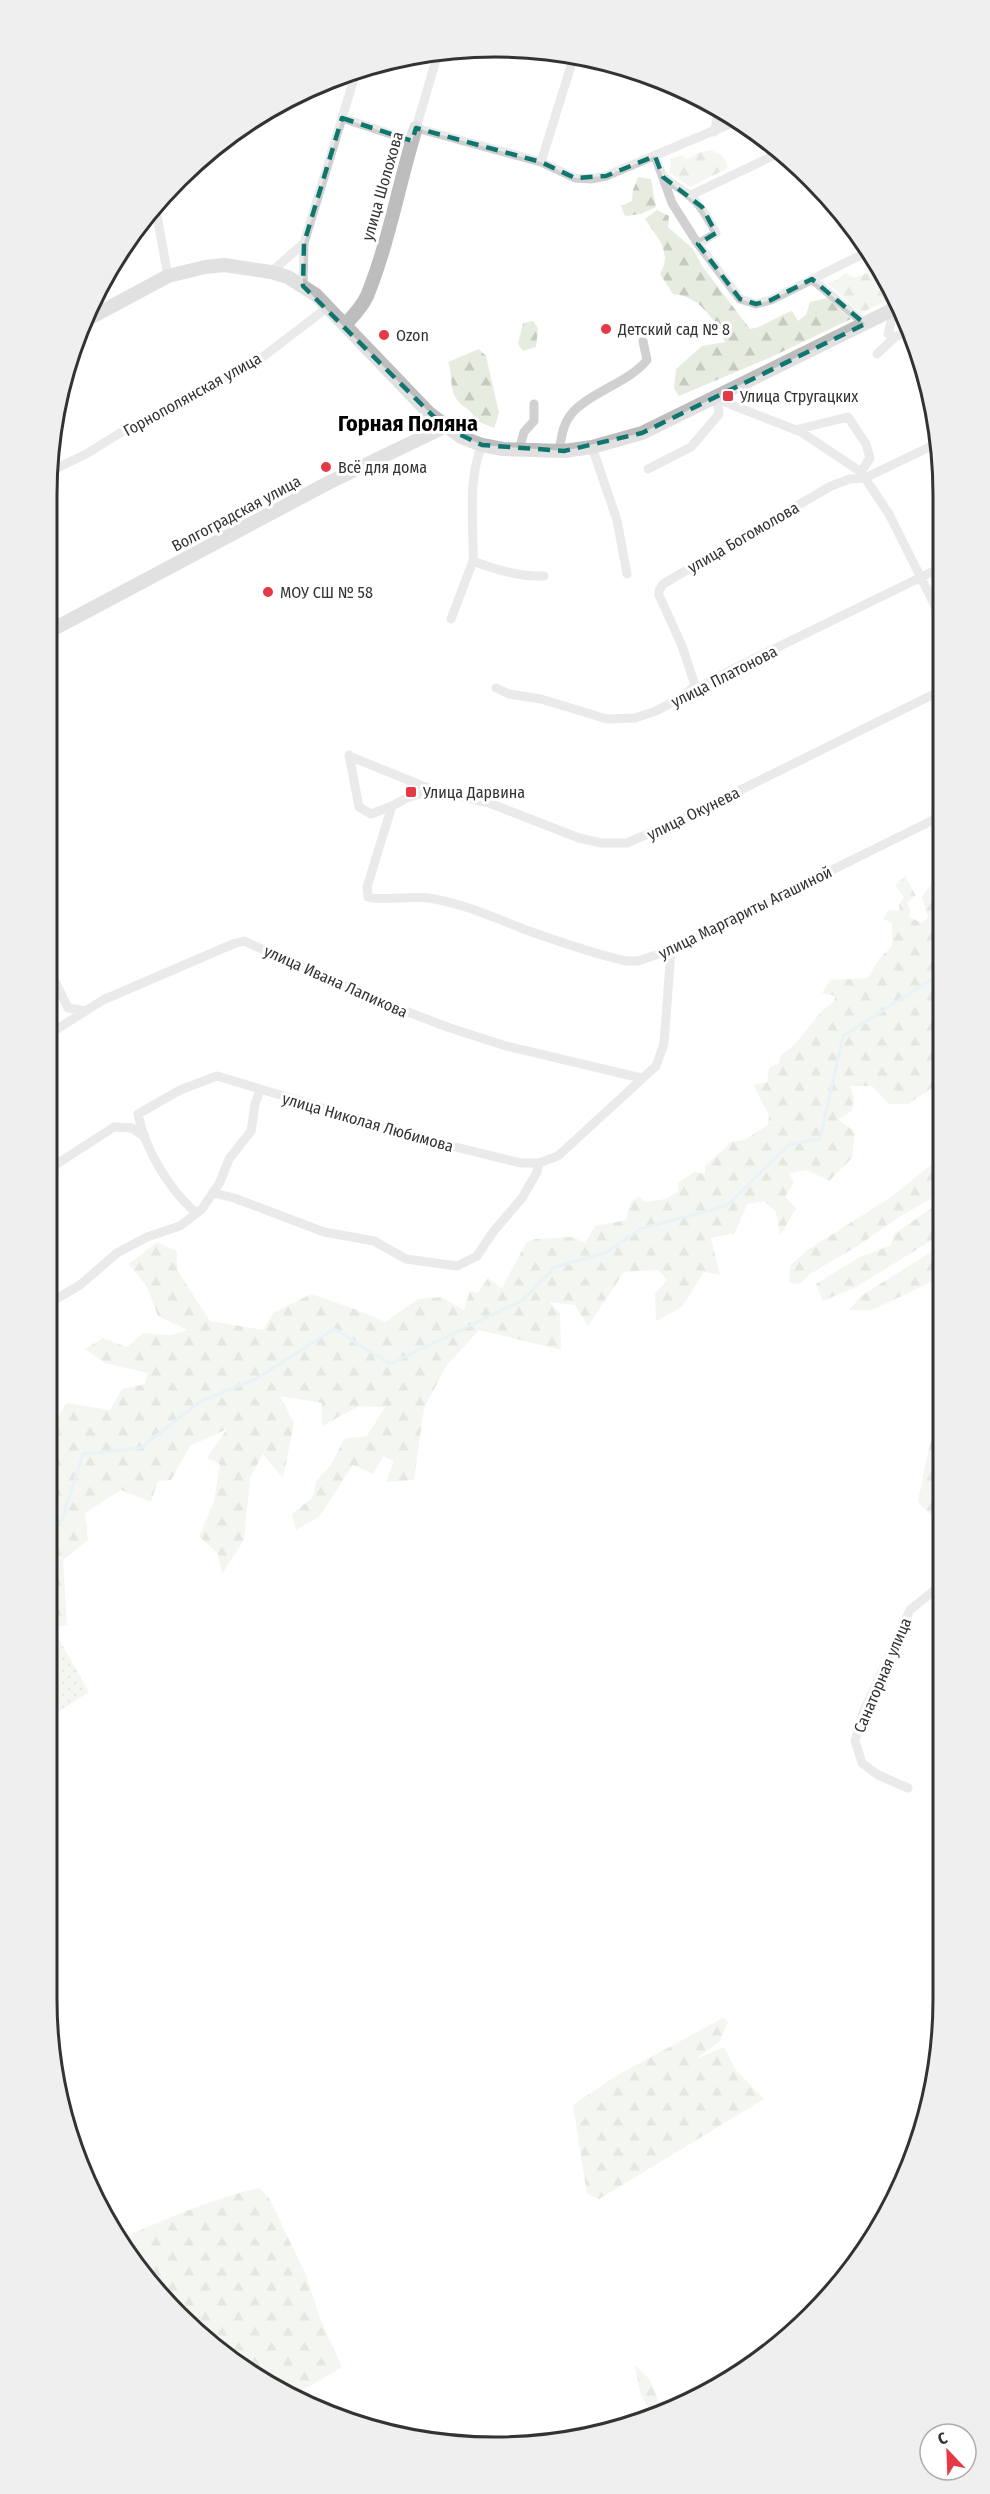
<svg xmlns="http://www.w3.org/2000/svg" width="990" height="2494" font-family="'Fira Sans Condensed',sans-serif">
<defs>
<pattern id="green-dots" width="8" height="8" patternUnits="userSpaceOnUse" patternTransform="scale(1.5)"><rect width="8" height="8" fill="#e6ecdf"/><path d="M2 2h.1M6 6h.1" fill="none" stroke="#c6cbc0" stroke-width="1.8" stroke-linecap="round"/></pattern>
<pattern id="forest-firs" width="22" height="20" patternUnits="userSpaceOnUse" patternTransform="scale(1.5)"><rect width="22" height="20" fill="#e6ecdf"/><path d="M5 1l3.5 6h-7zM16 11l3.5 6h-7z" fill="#c6cbc0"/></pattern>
</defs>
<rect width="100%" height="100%" fill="#fff"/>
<path fill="url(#green-dots)" d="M53,1629L89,1692L47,1719V1630Z"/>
<path fill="url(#forest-firs)" d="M711,150L723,156L728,168L690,187L670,173L671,159L682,155L688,159L698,153Z
M638,177L651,179L656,207L641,214L625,216L621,206L632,201L633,190Z
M657,210L669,216L668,227L693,249L702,266L750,329C766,326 777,316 792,311L798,321L806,315L810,302L827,298L851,319L769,358L679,396L674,388L676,369L702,346L725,342C716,320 698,295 673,294L660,274C673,252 657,237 645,219Z
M874,265L897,297L860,313L827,283L837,280L845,273L855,278L865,274Z
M533,321L538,328L536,347L523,351L518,344L523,323Z
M479,349L486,356L499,413L494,428L477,421C469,406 464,409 457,400C449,388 453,374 448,362Z
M905,876L916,896L907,902L910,911L909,917L922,923L928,917L922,897L932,883L941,887V1082L908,1104H889L872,1086H850L854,1097L852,1111L838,1119L855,1132L852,1158L829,1181L807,1170L789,1173L794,1183L785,1197L796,1208L780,1236L776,1212L764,1201L747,1204L735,1233L711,1238L720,1275L704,1272L682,1307L656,1321L655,1294L667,1280L658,1270L624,1272L588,1326L575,1305L549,1302L560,1313L561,1350L479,1330L447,1365L424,1408L414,1480L386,1482L394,1461L384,1456L373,1474L353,1465L319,1517L296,1530L292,1514L313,1497L316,1481L331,1465L344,1439L367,1436L385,1407L359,1406L322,1426V1403L280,1396L294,1423L283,1478L263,1454L250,1478L244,1540L222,1574L218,1554L199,1536L214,1502L220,1464L207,1458L227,1429L190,1446L171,1480L158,1481L151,1502L121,1490L85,1513L88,1540L63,1560L67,1625L47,1629V1407L58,1416L67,1403L110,1410L122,1389L145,1384L148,1373L105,1363L85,1349L103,1338L127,1347L143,1333L171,1335L188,1330L158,1316L147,1287L129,1264L157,1242L177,1251V1270L210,1321L263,1330L273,1313L311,1294L360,1311L385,1322L418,1299L441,1297L464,1310L470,1291L478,1293L488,1278L502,1288L526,1243L535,1239L573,1237L585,1243L595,1226L626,1220L630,1204L638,1196L646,1202L665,1199L678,1192V1183L694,1172L705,1174V1166L731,1142L744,1140L768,1125L769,1115L753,1085L767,1082L769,1068L779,1063L781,1055C804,1042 811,1015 834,1002L835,996L822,993L830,980L868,978L879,959L892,946V923L883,919L888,910L900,911L899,905L904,897L895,885Z
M941,1157V1193L899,1217L859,1245L810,1274L800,1284L789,1283L790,1266L806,1251L891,1197Z
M942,1201V1234L856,1287L823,1301L816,1284L858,1258L891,1245L894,1234Z
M942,1245V1277L872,1310H849L861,1296Z
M942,1416V1539L939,1523L918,1502L930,1443Z
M723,2018L728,2022L719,2042L696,2059L724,2047L735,2069L764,2099L599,2199L587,2194L573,2105L616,2076Z
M259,2188L269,2198L306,2275L321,2321L342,2367L310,2386L289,2396L271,2388L158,2294L118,2240C164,2220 210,2199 259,2188Z
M635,2365L650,2380L664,2414L653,2417L640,2393Z"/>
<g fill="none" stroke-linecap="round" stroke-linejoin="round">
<path stroke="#cfe2ee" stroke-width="3" d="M46,1527L61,1523L83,1454L140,1448L201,1401L256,1379L334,1329L390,1364L523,1300L555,1267L607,1252L640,1229L726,1206L790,1144L820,1139L843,1036L929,981L941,977"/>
<path stroke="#d0d0d0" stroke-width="9" d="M439,50L416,128L541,162L575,178L591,179L606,176L739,120
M342,118L412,141
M714,132L719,111
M655,156L672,203L698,244L740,299L756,304L771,300L867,252
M541,162L574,56
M663,177C693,197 699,200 716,233L698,244
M691,195L779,153
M155,205L168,276
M271,272L304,243
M812,279L865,324
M303,286L304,243L357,69
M895,337L908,331
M877,354L895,337L888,334L892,318L888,312
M717,397L732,405L801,432L861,472L889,514L940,616
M795,430L848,417L866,444L870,458L861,472
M482,445C467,481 474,523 473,561C496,570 519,577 544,576
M592,447L617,520L627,574
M519,450L524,432L534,421V404
M559,451C561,441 562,427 568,419C581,395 628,384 647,360L643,341
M648,469L691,447L719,414L717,397
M49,472L86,454L128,428L251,366L328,307
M451,619L473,561
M496,688L509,694L541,699L607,719L635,718L656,711L735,668L940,568
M688,692L695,685L682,646L659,595V591L663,584L831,486L850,479L865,478L940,442
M349,755L359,807L371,814L392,806
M349,756L433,790L489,803L579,838L601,843H627L680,820L940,691
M433,790L407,798L392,806L367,887L368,897C376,901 414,896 428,898C463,903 495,918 529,931C560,942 594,954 626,961H638L671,950L941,816
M46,963L68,1008L85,1011
M46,1036L103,1000L233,944L244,941L387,1004L450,1028L506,1046L641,1078
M46,1171L114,1127L132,1128L145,1137
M214,1193L234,1198L324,1232L374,1241L406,1259L457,1266L477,1256L493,1232L522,1198L537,1172L539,1163
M196,1213C169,1189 145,1150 138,1114L180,1090L217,1076L439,1143L521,1163H539L558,1156L656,1066L664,1044L671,950
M46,1305L80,1285L117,1253L147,1237L180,1226L202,1209L220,1182L229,1159L251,1131L255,1104L260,1090
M908,1788L878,1775L862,1763L855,1741L863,1713L910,1610L942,1584"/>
<path stroke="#bdbdbd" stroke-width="14" d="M84,321L168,276L205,267L224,265L271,272L288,277L316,295L429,413L461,437L482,445L503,449L564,451L592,447L642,433L900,306
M345,325C353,316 362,307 367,296C389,242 399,183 416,128
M46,633L328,483L444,427"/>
</g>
<path d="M0 0H990V2494H0ZM342,118L412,141L416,128L541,162L575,178L606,176L655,156L663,177L702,207L716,233L698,244L740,299L756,304L771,300L812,279L865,324L642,433L564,451L482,445L444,427L303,286L304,243Z" fill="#fff" fill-opacity=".55" fill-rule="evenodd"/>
<path fill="none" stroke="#0f766e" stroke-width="4.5" stroke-dasharray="12 8" stroke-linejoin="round" d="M342,118L412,141L416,128L541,162L575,178L606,176L655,156L663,177L702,207L716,233L698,244L740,299L756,304L771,300L812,279L865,324L642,433L564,451L482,445L444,427L303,286L304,243Z"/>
<g fill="#e63946" stroke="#fff" stroke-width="2">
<circle cx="606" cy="329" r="6"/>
<circle cx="384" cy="335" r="6"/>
<rect x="722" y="390" width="12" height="12" rx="3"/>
<circle cx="326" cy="467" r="6"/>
<circle cx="268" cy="592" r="6"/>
<rect x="405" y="786" width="12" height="12" rx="3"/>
</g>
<g text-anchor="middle" stroke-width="6" stroke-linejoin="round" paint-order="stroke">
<g font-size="16" fill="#333" stroke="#fff">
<text transform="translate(382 186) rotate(-74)" y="6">улица Шолохова</text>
<text transform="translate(192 394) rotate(-29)" y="6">Горнополянская улица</text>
<text transform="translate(236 513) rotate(-28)" y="6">Волгоградская улица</text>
<text transform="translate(743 537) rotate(-30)" y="6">улица Богомолова</text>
<text transform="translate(724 676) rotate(-27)" y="6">улица Платонова</text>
<text transform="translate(693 813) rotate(-26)" y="6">улица Окунева</text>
<text transform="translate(745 912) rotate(-26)" y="6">улица Маргариты Агашиной</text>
<text transform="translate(336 981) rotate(24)" y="6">улица Ивана Лапикова</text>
<text transform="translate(368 1122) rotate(16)" y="6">улица Николая Любимова</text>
<text transform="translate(882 1675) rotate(-67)" y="6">Санаторная улица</text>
</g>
<g font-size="16" fill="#333" stroke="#fff" text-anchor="start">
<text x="618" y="335">Детский сад № 8</text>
<text x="396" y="341">Ozon</text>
<text x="740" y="402">Улица Стругацких</text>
<text x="338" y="473">Всё для дома</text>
<text x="280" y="598">МОУ СШ № 58</text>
<text x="423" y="798">Улица Дарвина</text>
</g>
<g font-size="22" font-weight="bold" fill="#000" stroke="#fff">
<text x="408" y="431">Горная Поляна</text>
</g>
</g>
<path d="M0 0H990V2494H0ZM495 57H495A438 438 0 0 1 933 495V1999A438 438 0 0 1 495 2437H495A438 438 0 0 1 57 1999V495A438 438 0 0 1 495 57Z" fill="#efefef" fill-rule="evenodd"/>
<path fill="none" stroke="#333" stroke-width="3" d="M495 57H495A438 438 0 0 1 933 495V1999A438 438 0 0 1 495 2437H495A438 438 0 0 1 57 1999V495A438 438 0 0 1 495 57Z"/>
<g transform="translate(948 2452) rotate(337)"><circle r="28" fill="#ffffff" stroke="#adadad" stroke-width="1.5"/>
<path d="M0-4.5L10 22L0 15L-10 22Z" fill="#e63946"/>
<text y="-9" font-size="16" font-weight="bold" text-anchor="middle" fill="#333333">С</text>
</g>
</svg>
